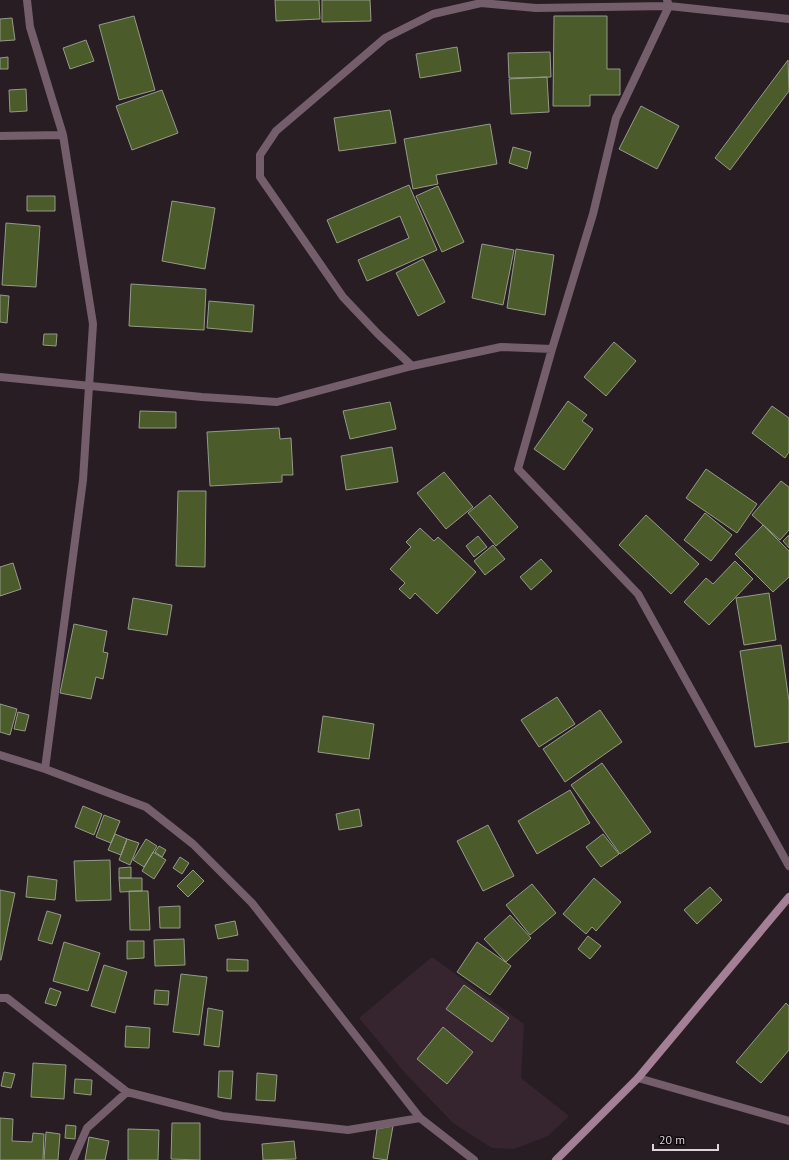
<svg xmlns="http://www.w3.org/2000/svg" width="789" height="1160" font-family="'PT Sans',sans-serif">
<rect width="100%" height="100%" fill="#291d24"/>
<path fill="#36252f" d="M432,957L524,1024L521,1078L569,1116L548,1136L514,1149L492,1148L453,1123L405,1073L359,1018Z"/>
<path fill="#4b5b29" stroke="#949a8b" d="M275,0H319L320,19L276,21Z
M322,0H370L371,21L322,22Z
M134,16L155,90L119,100L99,25Z
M554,16H607V69H620V95H590V106H553Z
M12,18L15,40L0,41V19Z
M86,40L94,61L70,69L63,48Z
M457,47L461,71L420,78L416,54Z
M550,52L551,77L509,78L508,53Z
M8,57V69H0V58Z
M788,60L789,91L730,170L715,158Z
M547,77L549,112L511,114L509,79Z
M26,89L27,111L10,112L9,90Z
M162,90L178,133L132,150L116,106Z
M641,106L679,126L657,169L619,149Z
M390,110L396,143L339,151L334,118Z
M490,124L497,164L436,175L438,184L413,189L404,139Z
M513,147L531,152L527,169L509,163Z
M409,185L437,250L367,281L358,260L409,238L400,216L337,243L327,220Z
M438,186L464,242L442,252L416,196Z
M27,196H55V211H27Z
M172,201L215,208L205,269L162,261Z
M6,223L40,226L36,287L2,285Z
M482,244L514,250L503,305L472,298Z
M516,249L554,255L545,315L507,308Z
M423,259L445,302L418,316L396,273Z
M131,284L206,289L204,330L129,326Z
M0,295L9,296L7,323L0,322Z
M209,301L254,305L252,332L207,328Z
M44,334H57L56,346L43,345Z
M614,342L636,361L606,396L584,377Z
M568,401L587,415L582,421L593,429L564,470L534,449Z
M390,402L396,429L350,439L343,411Z
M772,406L789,418V452L785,458L752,433Z
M140,411L176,412V428H139Z
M279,428L280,439L291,438L293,475H282V482L210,486L207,432Z
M392,447L398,482L346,490L341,456Z
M706,469L757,504L737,533L686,498Z
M444,472L473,507L446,529L417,493Z
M781,481L789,487V530L780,540L752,515Z
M178,491H206L205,567L176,566Z
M490,495L518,527L496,546L468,513Z
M705,513L732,535L711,561L684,540Z
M646,515L699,564L671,594L619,545Z
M763,525L789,551V577L773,592L735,554Z
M420,528L434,541L438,537L476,572L437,614L415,593L410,599L399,589L405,583L390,569L411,547L406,542Z
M789,535V548L783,541Z
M478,536L487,547L474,557L466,546Z
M493,545L505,559L485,575L474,561Z
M541,559L552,571L531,590L520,577Z
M735,561L753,579L709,625L684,602L706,578L713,584Z
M13,563L21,589L0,596V567Z
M769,593L776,640L744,645L736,598Z
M133,598L172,605L167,635L128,629Z
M74,624L107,631L103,652L108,653L103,679L96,677L91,699L60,693Z
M781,645L789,701V742L755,747L740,651Z
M557,697L575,724L539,747L521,720Z
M0,704L17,709L10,735L0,732Z
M600,710L622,742L565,782L543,749Z
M18,712L29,715L25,731L14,729Z
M323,716L374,724L369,759L318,752Z
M602,763L651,832L620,854L571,785Z
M570,790L590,823L537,854L518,821Z
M83,806L102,814L94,835L75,827Z
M359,809L362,826L339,830L336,814Z
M104,815L120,821L111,843L96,837Z
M488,825L514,876L483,891L457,841Z
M115,834L127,839L121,855L108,850Z
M603,834L619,854L601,867L586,847Z
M127,839L139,843L130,865L119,860Z
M146,839L157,846L144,867L133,860Z
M159,846L166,850L162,857L155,852Z
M153,852L166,860L154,879L142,871Z
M180,857L189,863L182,874L173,868Z
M110,860L111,900L76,901L74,861Z
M131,867V878H119V868Z
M193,870L204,881L188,897L177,886Z
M28,876L57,880L55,900L26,897Z
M119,878H142V891L120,892Z
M594,878L621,902L596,931L592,927L586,934L563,914Z
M532,884L556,913L530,935L506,905Z
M710,887L722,900L697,924L684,910Z
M0,890L15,893L1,960H0Z
M129,891H148L150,930H130Z
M180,906V928H160L159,907Z
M47,911L61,915L52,944L38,940Z
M510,915L531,938L506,962L484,939Z
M235,921L238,935L218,939L215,925Z
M588,936L601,946L590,959L578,949Z
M184,939L185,965L155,966L154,940Z
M127,941H144V958L127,959Z
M64,942L100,953L88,991L53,981Z
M477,942L511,966L490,995L457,972Z
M227,959L248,960V971H227Z
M104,965L127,972L115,1013L91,1006Z
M181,974L207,977L199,1035L173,1032Z
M464,985L509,1018L492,1042L446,1009Z
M50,988L61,992L56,1006L45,1003Z
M155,990L169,991L168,1005L154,1004Z
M786,1003L789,1006V1050L761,1083L736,1062Z
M208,1008L223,1011L219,1047L204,1045Z
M126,1026L150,1028L149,1048L125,1047Z
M443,1027L473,1052L447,1084L417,1059Z
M33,1063L66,1065L64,1099L31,1097Z
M219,1071H233L231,1099L218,1097Z
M4,1072L15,1074L11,1088L1,1086Z
M257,1073L277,1075L275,1101L256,1100Z
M75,1079L92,1080L91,1095L74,1093Z
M0,1118L13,1119L12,1141L32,1142L33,1133L44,1134L43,1160H0Z
M172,1123H200V1160L171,1159Z
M66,1125L76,1126L75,1139L65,1138Z
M393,1126L387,1160L373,1158L377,1129Z
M128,1129L159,1130L158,1160H128Z
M46,1132L60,1134L58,1160H44Z
M89,1137L109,1141L105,1160H85Z
M294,1141L296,1159L263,1160L262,1144Z"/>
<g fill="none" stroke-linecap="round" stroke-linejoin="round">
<path stroke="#745e6b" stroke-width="8" d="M27,0L30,27L63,135L93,324L83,480L45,769
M667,0L669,6L616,118L593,214L552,349L518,469L638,594L789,866
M0,136L63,135
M412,366L378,334L343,297L260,177V155L276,131L385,38L433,14L481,3L536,8L669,6L789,19
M0,377L202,397L277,402L412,366L501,347L552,349
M0,755L45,769L146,807L193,844L252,903L420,1118L474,1160
M0,998H7L127,1092L222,1116L348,1130L420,1118
M638,1078L789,1121
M73,1160L87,1128L127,1092"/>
<path stroke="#a38095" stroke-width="8" d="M556,1160L638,1078L789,897"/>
</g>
<path d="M653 1144v6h65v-6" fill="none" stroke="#ddd4d9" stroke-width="2"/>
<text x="659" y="1144" font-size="12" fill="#ddd4d9" stroke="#0e090c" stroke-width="3" paint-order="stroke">20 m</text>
</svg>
